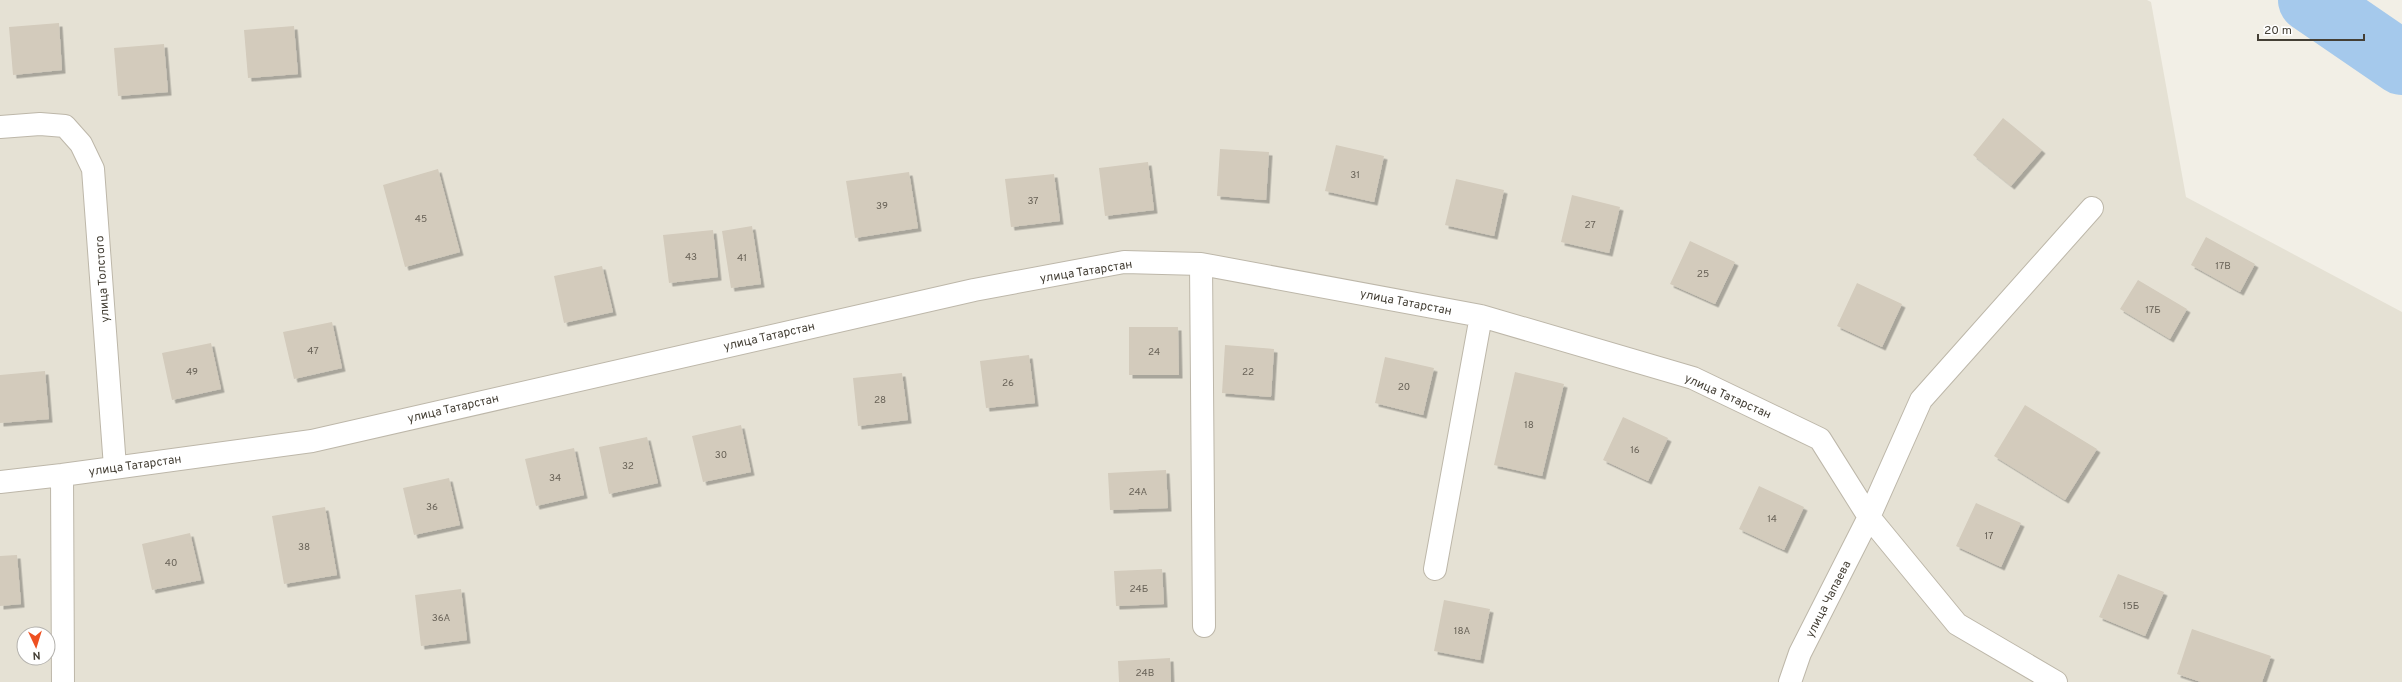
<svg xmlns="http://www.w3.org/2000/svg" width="2402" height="682" font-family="Overpass,sans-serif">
<defs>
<filter id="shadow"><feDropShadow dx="3.5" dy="3.5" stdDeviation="0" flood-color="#0004"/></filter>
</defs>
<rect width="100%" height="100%" fill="#f2efe6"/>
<path fill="#e5e1d4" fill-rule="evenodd" d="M0,0H2147L2151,2L2186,197L2402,312V682H0ZM24,634H48V658H24Z"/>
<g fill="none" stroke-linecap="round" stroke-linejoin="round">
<path stroke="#a5c9ec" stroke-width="64" d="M2310,0L2402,63"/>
</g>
<path fill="#d3cbbc" filter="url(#shadow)" d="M59,23L62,70L13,75L9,27Z
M294,26L298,74L248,78L244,30Z
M164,44L168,92L118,96L114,48Z
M2003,118L2042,150L2011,186L1973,155Z
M1336,145L1384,156L1374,202L1325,191Z
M1220,149L1269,152L1266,200L1217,196Z
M1148,162L1154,210L1105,216L1099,168Z
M438,169L460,252L405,267L383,185Z
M909,172L918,228L855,238L846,181Z
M1054,174L1060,221L1011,227L1005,179Z
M1456,179L1504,190L1494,236L1445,225Z
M1572,195L1620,207L1609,253L1561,242Z
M752,226L761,284L731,288L722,231Z
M713,230L718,277L669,283L663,235Z
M2206,237L2255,264L2240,292L2191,265Z
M1690,241L1735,262L1715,304L1670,284Z
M602,266L613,312L564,323L554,276Z
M2138,280L2187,309L2170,339L2120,309Z
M1857,283L1902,304L1882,347L1837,326Z
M332,322L342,368L294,379L283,332Z
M1129,327H1178L1179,375H1129Z
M211,343L221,389L172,400L162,353Z
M1225,345L1274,349L1271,397L1222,393Z
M1029,355L1035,403L986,408L980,361Z
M1385,357L1434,368L1423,415L1375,403Z
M45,371L49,419L0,423V375Z
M1515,372L1564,384L1542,476L1494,465Z
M902,373L908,420L858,426L853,378Z
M2025,405L2097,449L2065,500L1994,456Z
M1623,417L1668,438L1648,481L1603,460Z
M741,425L751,472L703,482L692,436Z
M647,437L658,483L609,494L599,447Z
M574,448L584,495L536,506L525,459Z
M1166,470L1168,508L1110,510L1108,473Z
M449,478L460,525L414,535L403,488Z
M1759,486L1804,507L1784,550L1739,529Z
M1976,503L2021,523L2001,567L1956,546Z
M325,507L337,575L284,584L272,516Z
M190,533L201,580L152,590L142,544Z
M17,555L21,604L0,606V556Z
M1162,569L1164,604L1116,606L1114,571Z
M2118,574L2164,592L2145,636L2099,617Z
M461,589L467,640L421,646L415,595Z
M1444,600L1490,609L1480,660L1434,651Z
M2192,629L2271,656L2262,682H2201L2177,674Z
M1170,658L1171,682H1119L1118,661Z"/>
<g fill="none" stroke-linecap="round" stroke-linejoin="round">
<g stroke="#bdb7a9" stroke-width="24">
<path id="minor" d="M0,127L40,124L65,126L81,144L93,169L115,467
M1201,264L1204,626
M62,475L63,682
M0,482L62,475L312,441L974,290L1124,262L1201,264L1481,316L1693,378L1820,439L1869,517L1957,624L2056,682
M1435,569L1481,316
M1790,682L1800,653L1869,517L1921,400L2092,208"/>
</g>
<use href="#minor" stroke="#fff" stroke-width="22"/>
</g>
<g text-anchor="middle" stroke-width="3.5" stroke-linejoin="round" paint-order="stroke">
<g font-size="10" fill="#686257">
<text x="1355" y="178">31</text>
<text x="1033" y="204">37</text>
<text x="882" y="209">39</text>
<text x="421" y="222">45</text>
<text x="1590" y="228">27</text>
<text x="691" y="260">43</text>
<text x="742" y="261">41</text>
<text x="2223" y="269">17В</text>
<text x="1703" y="277">25</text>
<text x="2153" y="313">17Б</text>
<text x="313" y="354">47</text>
<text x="1154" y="355">24</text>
<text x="192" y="375">49</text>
<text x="1248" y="375">22</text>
<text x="1008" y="386">26</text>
<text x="1404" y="390">20</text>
<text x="880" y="403">28</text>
<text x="1529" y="428">18</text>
<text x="1635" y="453">16</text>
<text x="721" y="458">30</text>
<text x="628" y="469">32</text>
<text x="555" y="481">34</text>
<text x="1138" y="495">24А</text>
<text x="432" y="510">36</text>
<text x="1772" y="522">14</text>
<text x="1989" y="539">17</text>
<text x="304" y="550">38</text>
<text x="171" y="566">40</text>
<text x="1139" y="592">24Б</text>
<text x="2131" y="609">15Б</text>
<text x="441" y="621">36А</text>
<text x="1462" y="634">18А</text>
<text x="1145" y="676">24В</text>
</g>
<g font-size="12" fill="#443f35" stroke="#fff">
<text transform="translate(1086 271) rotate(-9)" y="4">улица Татарстан</text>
<text transform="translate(102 279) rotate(-94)" y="4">улица Толстого</text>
<text transform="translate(1406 302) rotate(11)" y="4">улица Татарстан</text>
<text transform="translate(769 336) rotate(-13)" y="4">улица Татарстан</text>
<text transform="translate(1728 396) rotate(24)" y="4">улица Татарстан</text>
<text transform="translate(453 408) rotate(-13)" y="4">улица Татарстан</text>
<text transform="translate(135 465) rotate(-8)" y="4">улица Татарстан</text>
<text transform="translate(1828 599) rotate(-63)" y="4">улица Чапаева</text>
</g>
</g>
<g transform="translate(36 646) rotate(176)"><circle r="19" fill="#ffffff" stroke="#b4b2ae"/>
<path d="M0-3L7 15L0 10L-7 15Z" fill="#ee5021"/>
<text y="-6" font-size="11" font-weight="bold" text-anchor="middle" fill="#443f35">N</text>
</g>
<path d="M2258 34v6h106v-6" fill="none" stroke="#443f35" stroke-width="2"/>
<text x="2264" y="34" font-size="12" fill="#443f35" stroke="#ffffff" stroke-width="3" paint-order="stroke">20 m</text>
</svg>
